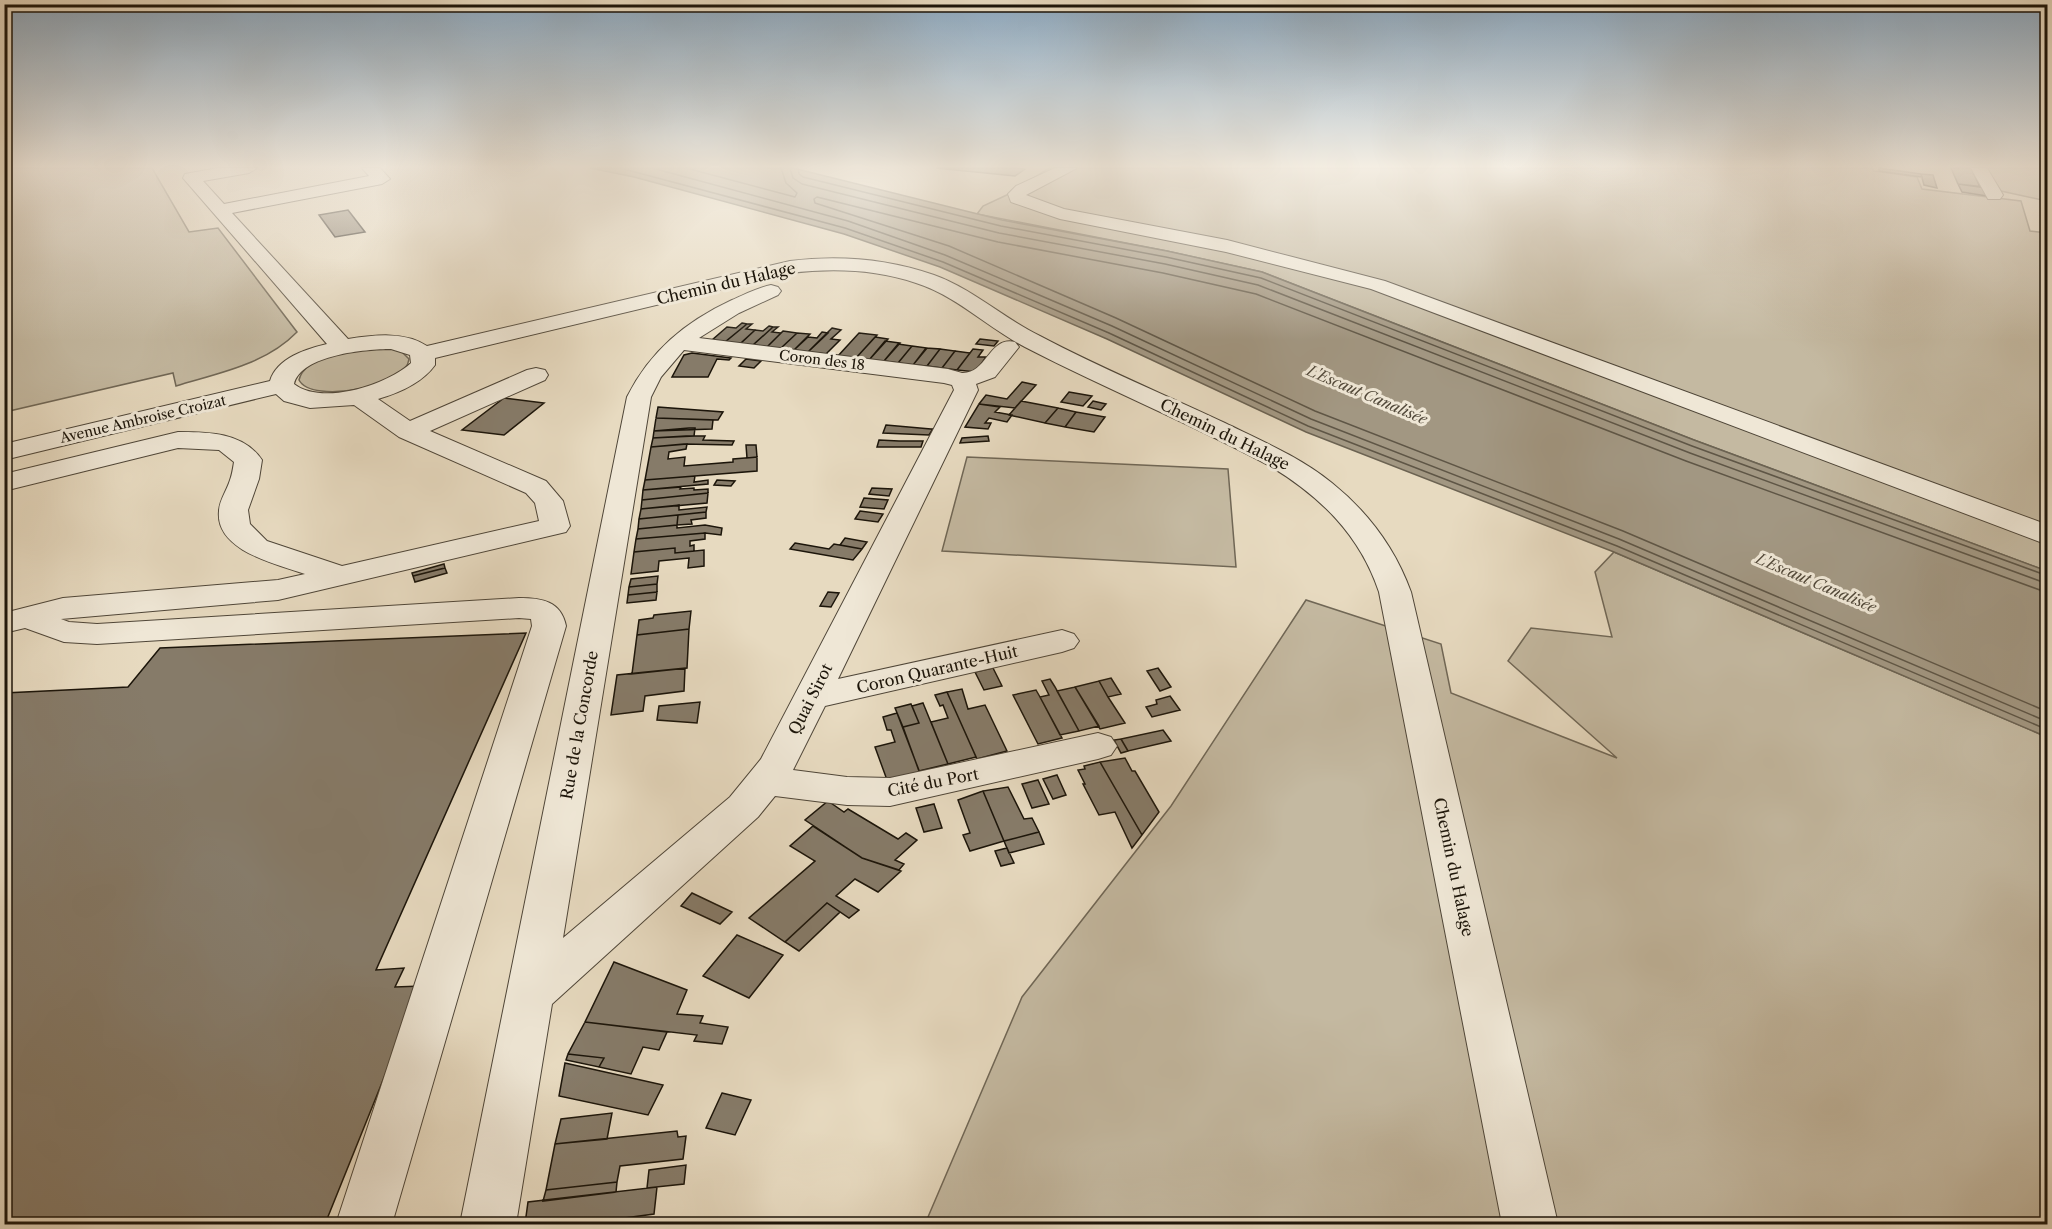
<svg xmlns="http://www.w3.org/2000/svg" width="2052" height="1229" font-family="'Libre Caslon Text',serif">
<rect width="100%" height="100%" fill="#e7dac0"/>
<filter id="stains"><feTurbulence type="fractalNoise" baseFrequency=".00333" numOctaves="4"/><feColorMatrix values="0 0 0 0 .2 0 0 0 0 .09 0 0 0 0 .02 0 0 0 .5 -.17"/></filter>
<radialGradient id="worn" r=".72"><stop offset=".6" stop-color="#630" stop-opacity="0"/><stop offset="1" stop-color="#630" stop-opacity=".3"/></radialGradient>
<path fill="#c4b9a1" stroke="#706756" stroke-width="1.5" d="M5,168H152L189,232L218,228L297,332C265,365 218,373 176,386L173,373L5,412Z
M1049,168H1872L1874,171L1917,177L1922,189L2021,201L2030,231L2047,233V571L1694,440L1262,272L1167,251L977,214L983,206L1011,193Z
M1985,168H2047V201L2001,191Z
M388,348L402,352L409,359C407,386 312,405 299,380C305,352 365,350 388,348Z
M967,457L1228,469L1236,567L942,551Z
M1614,552L2047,737V1224H925L1022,997L1171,806L1306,600L1441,644L1451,693L1617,758L1508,661L1531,628L1612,637L1595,572Z"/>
<path fill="#a29782" stroke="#6c6352" stroke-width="1.5" d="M590,168H793L1002,220L1167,251L1262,272L1694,440L2047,571V737L1614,552L1306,432L1107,339L940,267L844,234L634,177Z"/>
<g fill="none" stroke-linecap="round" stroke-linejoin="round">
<path stroke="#5f5646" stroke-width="1.5" d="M620,168L845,228L943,262L1109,333L1308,426L1617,546L2048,730
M652,168L848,221L945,255L1112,326L1311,419L1619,539L2048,722
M686,168L795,197L797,193L786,183L781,168
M790,168L793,178L802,184L999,233L1165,264L1258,285L1690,453L2048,584
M798,168L799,174L803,177L1001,226L1166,257L1261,278L1692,446L2048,576
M2048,593L1686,461L1256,294L1163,273L998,242L817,197L814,199L815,203L949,246L1116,318L1315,411L1623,531L2048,712"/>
</g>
<path fill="#867b69" stroke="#1c150a" stroke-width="1.5" d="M936,168H1016L1025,169L1015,176Z
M1879,168L1921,174L1922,177L1879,171Z
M1951,168H1971L1980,187L1958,184Z
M1921,174L1933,175L1937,188L1924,185Z
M1958,184L1984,187L1987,196L1962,192Z
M348,210L365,232L335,237L319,215Z
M742,323L747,324L725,342L712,340L727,327L736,328Z
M747,324H752L746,329L755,330L740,344L725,342Z
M769,326L773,327L753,345L740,344L755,330L763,331Z
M773,327H778L772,332L781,333L767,347L753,345Z
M832,328L841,330L831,339L840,340L826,354L808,352Z
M783,331L797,333L780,349L767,347Z
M822,332L828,333L808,352L794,350L808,337L817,338Z
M797,333L810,334L794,350L780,349Z
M859,333L877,335L856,358L838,356Z
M875,337L888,339L869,360L856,358Z
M980,339L998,341L994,346L976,344Z
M885,341L900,343L884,361L869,360Z
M898,344L912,346L898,363L884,361Z
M912,346L927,348L913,365L898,363Z
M926,348L940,349L927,366L913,365Z
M940,349L955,351L942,368L927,366Z
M973,349L983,350L978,357H986L976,372L957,370Z
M955,351L970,353L957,370L942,368Z
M692,353L731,358L729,360L717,359L708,377H672L684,355Z
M746,359L761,361L754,368L739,366Z
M1022,382L1036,385L1015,408L979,404L986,395L1007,399Z
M1069,392L1092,396L1083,406L1061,402Z
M504,398L544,403L504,435L462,430Z
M1021,401L1058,408L1045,423L1009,415Z
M1093,401L1106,404L1101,410L1088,407Z
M979,404L1000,407L995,412L1012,415L1007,422L989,418L985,423H991L988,429L965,427Z
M658,407L723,412L718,420L656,418Z
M1058,408L1076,412L1065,427L1045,423Z
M1076,412L1105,417L1094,432L1065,427Z
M656,418L713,420L712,429L654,431Z
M886,425L931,429H933L929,435L883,433Z
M689,428H695L694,436L653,438L654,431Z
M686,436H705L703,440L734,441L732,445L684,444L651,447L653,438Z
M988,436L989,441L960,443L962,438Z
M879,440L899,441H923L921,447H877Z
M687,444L686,449L669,452L668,459L685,457L684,466L733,462V459L757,457V471L645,480L651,447Z
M746,445H756L757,457L747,458Z
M695,476L694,482L708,480V484L643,490L645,480Z
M717,480L735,481L731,486L714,485Z
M681,487L680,489L694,488V490L708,489V493L642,500L643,490Z
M872,488L892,489L889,496L869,494Z
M708,493L707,503L641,509L642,500Z
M864,498L888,500L884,509L860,507Z
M679,505V510L707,507L706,512L639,519L641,509Z
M860,511L883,514L878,522L855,519Z
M706,512V518L691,520L692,524L677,525L678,515Z
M678,515L677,525L638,529L639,519Z
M677,525V528L705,525L722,528L721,535L705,533L636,539L638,529Z
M705,533V539L690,541V546L694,545V551L675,553V548L634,552L636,539Z
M845,538L867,542L862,549L840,545Z
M795,543L829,549L834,544L862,549L853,560L790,549Z
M675,548V553L704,550V566L688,568L689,558L659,561L658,571L631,574L634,552Z
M444,564L445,568L413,576L412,573Z
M445,568L447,573L415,582L413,576Z
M658,576L657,584L629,587L631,579Z
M657,584V592L628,595L629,587Z
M657,592L656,600L627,603L628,595Z
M828,592L839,593L831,607L820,606Z
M691,611L689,629L637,635L639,620L653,618L654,615Z
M689,629L687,668L632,674L637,635Z
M526,633L376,970L404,968L395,987L421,986L325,1224H4V693L128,687L160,648Z
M685,668L684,691L645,696L643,711L611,715L617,675Z
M993,668L1002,686L984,690L975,672Z
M1158,668L1171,687L1160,691L1147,671Z
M1111,678L1121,694L1108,697L1099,681Z
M1050,679L1055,687L1079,731L1060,735L1040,697L1049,695L1042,681Z
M1099,681L1108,697L1125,723L1100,729L1075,687Z
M1075,687L1099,726L1079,731L1057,691Z
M962,689L968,709L985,705L1007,751L977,759L947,692Z
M1036,690L1040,697L1062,738L1038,744L1013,695Z
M947,692L976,757L948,764L931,722L948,718L943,705L940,706L935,695Z
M1170,696L1180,710L1152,717L1146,707L1157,704L1156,700Z
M700,702L697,723L657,720L659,706Z
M923,703L948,764L919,771L903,727L919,723L912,706Z
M911,704L919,723L903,727L895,708Z
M897,713L920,773L887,780L875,747L895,742L891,730H887L883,717Z
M1163,730L1171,741L1128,751L1121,739Z
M1121,739L1128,751L1121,753L1114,740Z
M1125,758L1132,771H1135L1159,812L1142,835L1100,762Z
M1100,762L1142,835L1132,848L1115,812L1099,815L1083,784H1085L1078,770L1085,769L1084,766Z
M1057,775L1066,795L1053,799L1043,779Z
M1038,780L1049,804L1032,808L1022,784Z
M1008,787L1024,819L1032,818L1039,832L1004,841L983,791Z
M983,791L1004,841L970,851L963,835L970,833L958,800Z
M828,801L844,812L848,809L898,839L906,833L917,840L895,860L904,864L899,870L862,858L805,820Z
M934,804L942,828L924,832L916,808Z
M813,826L862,858L901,871L878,892L855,879L836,896L859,910L849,918L827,903L785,942L749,918L815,861L790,846Z
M1039,832L1044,844L1009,853L1004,841Z
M1007,848L1014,863L1001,866L995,851Z
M692,893L732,912L720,924L681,906Z
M827,903L840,912L799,951L785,942Z
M737,935L783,955L749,998L703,976Z
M614,962L687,990L677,1014L703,1016L700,1023L728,1027L722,1044L694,1041L697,1035L585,1022Z
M585,1022L667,1032L659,1050L643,1047L631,1074L599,1067L604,1058L568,1054Z
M568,1054L604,1058L599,1067L566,1060Z
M565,1063L663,1085L648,1115L559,1096Z
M722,1093L751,1100L735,1135L706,1128Z
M612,1113L607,1139L555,1144L561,1119Z
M677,1131L678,1137L686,1136L683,1159L620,1166L617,1182L546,1190L555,1144Z
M686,1165L684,1184L647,1188L649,1170Z
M617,1182L616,1192L543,1201L546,1190Z
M657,1187L654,1214L580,1224H525L528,1202Z"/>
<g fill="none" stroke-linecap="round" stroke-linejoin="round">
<g stroke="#4f4638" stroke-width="2">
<path id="minor" d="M218,168H257L249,173L203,181L224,204L369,176L362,168H380L390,179L382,184L232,213L348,339C374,335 404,331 427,346L790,261C838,255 888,259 934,275C973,289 1003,318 1040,336C1100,368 1164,394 1225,423C1262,441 1300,457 1332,483C1368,512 1395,548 1411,592L1558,1224H1502L1379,592C1360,535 1321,497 1270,466C1190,423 1106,389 1025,347C988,328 957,296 916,283C875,269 832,268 790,273L435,358V365C422,383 399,393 378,399L410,421L527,370L536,368L545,370L548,375L545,380L430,431L546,481L563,501L570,526L566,532L278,600L61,619L69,622L97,624L519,598C542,598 561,601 566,626L392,1224H336L532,626L531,619L519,618L97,644L64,642L25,628L4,633V613L63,598L278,580L305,574C277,564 215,551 219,511C219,501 227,490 230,480C232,475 233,468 234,462L219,450L178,448L4,491V474L178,432C208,432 243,432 262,460L259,479L248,510L250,524L267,541L342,566L539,521L535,503L526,493L399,437L354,405L310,408L284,401L276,394L4,460V444L270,381C277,358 306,349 327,344L183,178L185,174ZM391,349L410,355L411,363C387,385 322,406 294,384C301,355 366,349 391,349Z
M1055,168H1077L1026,195L1064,209L1227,240L1385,281L2048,525V545L1371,289L1226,252L1060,219L1011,202L1008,194L1016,186Z
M1971,168H1987L2003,195L2000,199H1988Z
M771,285L778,287L781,291L778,295L739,313L699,338L948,369C952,370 958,372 962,373C987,374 989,336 1015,342L1019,347L995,377L976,384L978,390L838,679L1062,630L1074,634L1079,641L1074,648L1062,652L825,706L793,770L847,777L890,778L1098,733L1111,737L1117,746L1111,755L1098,759L890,806L847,805L775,796L758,817L552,1004L516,1224H460L627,397C650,351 685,322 732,300C744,295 757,288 771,285ZM684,350L944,383L952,385L954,390L761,759L730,797L563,938L651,397L661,377Z"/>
</g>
<use href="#minor" fill="#efe7d6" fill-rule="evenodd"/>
</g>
<linearGradient id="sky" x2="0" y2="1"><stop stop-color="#8ca8bf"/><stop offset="0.49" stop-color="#f4eee3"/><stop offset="1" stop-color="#f4eee3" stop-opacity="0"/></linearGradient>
<rect width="2052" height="340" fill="url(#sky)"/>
<g text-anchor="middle" stroke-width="6" stroke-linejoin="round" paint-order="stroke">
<g font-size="14" fill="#1c150a" stroke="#efe7d6">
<text transform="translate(822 360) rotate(7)" y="5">Coron des 18</text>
<text transform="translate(143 419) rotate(-13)" y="5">Avenue Ambroise Croizat</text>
</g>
<g font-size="15" font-style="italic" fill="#52493a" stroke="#efe7d6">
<text transform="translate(1367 395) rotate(23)" y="5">L'Escaut Canalisée</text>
<text transform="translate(1816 583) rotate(23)" y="5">L'Escaut Canalisée</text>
</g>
<g font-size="16" fill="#1c150a" stroke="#efe7d6">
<text transform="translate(726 283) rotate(-13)" y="6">Chemin du Halage</text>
<text transform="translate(1225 434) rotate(26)" y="6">Chemin du Halage</text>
<text transform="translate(937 669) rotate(-13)" y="6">Coron Quarante-Huit</text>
<text transform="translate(810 699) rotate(-63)" y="6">Quai Sirot</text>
<text transform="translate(579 725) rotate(-80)" y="6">Rue de la Concorde</text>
<text transform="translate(933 782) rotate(-11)" y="6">Cité du Port</text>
<text transform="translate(1454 867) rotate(78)" y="6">Chemin du Halage</text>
</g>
</g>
<rect width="2052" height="1229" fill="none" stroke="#e7dac0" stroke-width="24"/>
<rect x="6" y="6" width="2040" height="1217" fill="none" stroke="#1c150a" stroke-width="3"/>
<rect x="12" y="12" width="2028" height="1205" fill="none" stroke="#1c150a" stroke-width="1.5"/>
<rect width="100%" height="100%" filter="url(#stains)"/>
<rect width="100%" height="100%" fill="url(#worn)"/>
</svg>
